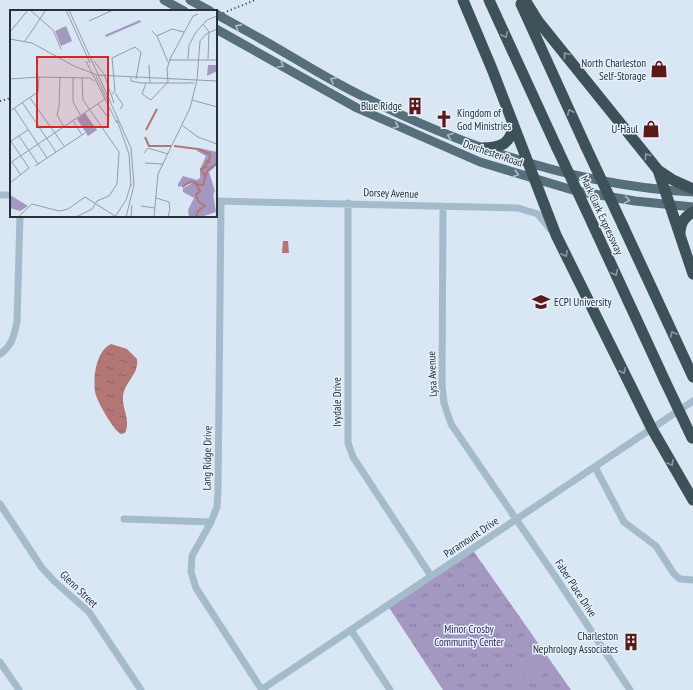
<svg xmlns="http://www.w3.org/2000/svg" width="693" height="690" font-family="'PT Sans Narrow',sans-serif">
<defs>
<pattern id="park-tufts" width="24" height="20" patternUnits="userSpaceOnUse"><rect width="24" height="20" fill="#a498c3"/><path d="M3 7l-1-3M5 7V3M7 7l1-3M15 17l-1-3M17 17v-4M19 17l1-3" fill="none" stroke="#857d9f"/></pattern>
<pattern id="water-ripples" width="26" height="14" patternUnits="userSpaceOnUse"><rect width="26" height="14" fill="#b27675"/><path d="M2 4q2-2 4 0t4 0M15 11q2-2 4 0t4 0" fill="none" stroke="#916161"/></pattern>
</defs>
<rect width="100%" height="100%" fill="#d9e6f3"/>
<path fill="url(#park-tufts)" d="M472,549L571,690H443L388,606Z"/>
<path fill="#a498c3" d="M531,657L543,678L533,684L521,663Z
M517,665L530,686L523,690H519L508,671Z
M499,680L505,690H489L487,687Z"/>
<path fill="url(#water-ripples)" d="M283,241H288L289,253H282Z
M111,344L127,349L137,359C139,375 125,381 123,396C122,410 131,419 125,433L121,434C113,430 97,401 95,392C93,377 96,351 111,344Z"/>
<g fill="none" stroke-linecap="round" stroke-linejoin="round">
<path stroke="#a4bbcc" stroke-width="7" d="M0,195H11
M216,201L518,208L538,214L550,229
M221,201L218,491L217,507L211,522L192,556L191,572L196,588L262,690
M348,203V443L353,457L431,576
M443,206L442,385L444,403L451,424L557,579L630,690
M0,354C12,346 14,336 17,322L20,216
M595,467L624,522L656,546L674,574L680,579L693,580
M0,504L42,568L54,581L89,612L141,690
M124,519L211,522
M351,630L390,690
M0,662L19,690
M261,690L693,401"/>
<path stroke="#566f7a" stroke-width="9" d="M164,0L184,11
M190,0L210,11
M216,29L357,108L480,162L576,191L635,201L693,207
M261,39C295,58 328,80 364,97C466,148 578,186 693,192"/>
<path stroke="#3c5158" stroke-width="11" d="M463,0L492,69L556,235L652,429L693,500
M489,0L557,148
M525,0L538,21L658,170L693,274
M521,4L586,147
M482,148C501,148 512,144 513,123
M658,170L673,180L693,189
M593,225L665,381
M623,226L693,377
M680,235C680,224 683,218 693,212"/>
<path stroke="#263237" stroke-width="2" stroke-dasharray="1 3" stroke-linecap="butt" d="M216,16L255,0
M0,101L11,98"/>
<path stroke="#566f7a" stroke-width="9" d="M216,14L261,39"/>
<path stroke="#3c5158" stroke-width="11" d="M586,147L623,226
M557,148L593,225
M665,381L692,438"/>
</g>
<defs><path id="oneway-chevron" d="M-2-3.5L2.5 0L-2 3.5" fill="none" stroke-width="1.6" stroke-linecap="round" stroke-linejoin="round"/></defs>
<g stroke="#acbcc7">
<use href="#oneway-chevron" transform="translate(238 27) rotate(-151)"/>
<use href="#oneway-chevron" transform="translate(281 65) rotate(30)"/>
<use href="#oneway-chevron" transform="translate(333 80) rotate(-151)"/>
<use href="#oneway-chevron" transform="translate(396 126) rotate(25)"/>
<use href="#oneway-chevron" transform="translate(450 136) rotate(-159)"/>
<use href="#oneway-chevron" transform="translate(516 174) rotate(18)"/>
<use href="#oneway-chevron" transform="translate(627 200) rotate(10)"/>
</g>
<g stroke="#8899a1">
<use href="#oneway-chevron" transform="translate(505 35) rotate(65)"/>
<use href="#oneway-chevron" transform="translate(566 55) rotate(-128)"/>
<use href="#oneway-chevron" transform="translate(570 112) rotate(-115)"/>
<use href="#oneway-chevron" transform="translate(647 156) rotate(-128)"/>
<use href="#oneway-chevron" transform="translate(565 254) rotate(64)"/>
<use href="#oneway-chevron" transform="translate(615 273) rotate(65)"/>
<use href="#oneway-chevron" transform="translate(673 334) rotate(-115)"/>
<use href="#oneway-chevron" transform="translate(623 371) rotate(64)"/>
<use href="#oneway-chevron" transform="translate(671 463) rotate(60)"/>
</g>
<defs>
<g id="shop-bare" transform="scale(1.38)"><path d="M-5-2.5h2.3a2.7 3.5 0 0 1 5.4 0H5L5.5 6h-11ZM-1.5-2.5h3a1.5 2.3 0 0 0-3 0Z" fill="#5b1a19" stroke="#e5f0fb" stroke-width="2.5" paint-order="stroke"/></g>
<g id="building-bare" transform="scale(1.38)"><path d="M-4-6H4V6H1V3H-1V6H-4ZM-2.5-4.3h1.7v1.8h-1.7ZM.8-4.3h1.7v1.8H.8ZM-2.5-1h1.7V.8h-1.7ZM.8-1h1.7V.8H.8Z" fill="#5b1a19" stroke="#e5f0fb" stroke-width="2.5" paint-order="stroke"/></g>
<g id="church-bare" transform="scale(1.38)"><path d="M-1.2-6h2.4v3.5h3.3v2.4h-3.3V6h-2.4V-.1h-3.3v-2.4h3.3Z" fill="#5b1a19" stroke="#e5f0fb" stroke-width="2.5" paint-order="stroke"/></g>
<g id="university-bare" transform="scale(1.38)"><path d="M0-5L7-2L0 1L-7-2ZM-4 1L0 2.5L4 1V4Q0 6-4 4Z" fill="#5b1a19" stroke="#e5f0fb" stroke-width="2.5" paint-order="stroke"/></g>
</defs>
<g fill-rule="evenodd">
<use href="#shop-bare" x="659" y="69"/>
<use href="#building-bare" x="415" y="106"/>
<use href="#church-bare" x="444" y="119"/>
<use href="#shop-bare" x="651" y="129"/>
<use href="#university-bare" x="541" y="302"/>
<use href="#building-bare" x="631" y="642"/>
</g>
<g text-anchor="middle" stroke-width="3" stroke-linejoin="round" paint-order="stroke">
<g font-size="11" fill="#263237" stroke="#e5f0fb" text-anchor="end">
<text x="646" y="67">North Charleston<tspan x="646" dy="13">Self-Storage</tspan></text>
<text x="402" y="110">Blue Ridge</text>
<text x="457" y="117" text-anchor="start">Kingdom of<tspan x="457" dy="13">God Ministries</tspan></text>
<text x="638" y="133">U-Haul</text>
<text x="554" y="306" text-anchor="start">ECPI University</text>
<text x="618" y="640">Charleston<tspan x="618" dy="13">Nephrology Associates</tspan></text>
</g>
<g font-size="11" fill="#263237" stroke="#e5f0fb">
<text transform="translate(493 153) rotate(19)" y="4">Dorchester Road</text>
<text transform="translate(391 193) rotate(2)" y="4">Dorsey Avenue</text>
<text transform="translate(602 215) rotate(65)" y="4">Mark Clark Expressway</text>
<text transform="translate(432 374) rotate(-92)" y="4">Lysa Avenue</text>
<text transform="translate(337 402) rotate(-90)" y="4">Ivydale Drive</text>
<text transform="translate(207 458) rotate(-89)" y="4">Lang Ridge Drive</text>
<text transform="translate(471 537) rotate(-34)" y="4">Paramount Drive</text>
<text transform="translate(576 588) rotate(57)" y="4">Faber Place Drive</text>
<text transform="translate(79 589) rotate(44)" y="4">Glenn Street</text>
</g>
<g font-size="11" fill="#372857" stroke="#e5f0fb">
<text x="469" y="633">Minor Crosby<tspan x="469" dy="13">Community Center</tspan></text>
</g>
</g>
<g transform="translate(10 10)">
<rect width="207" height="207" fill="#d9e6f3"/>
<path d="M198,55H207V61L197,66Z" fill="#a498c3"/>
<path d="M130,10L131,12L96,27L95,25ZM203,183L206,202L191,207L192,203Z" fill="#a498c3"/>
<path d="M189,138L207,142V155L199,162L205,181L191,207H179L178,200L184,188L173,182V178L185,172L168,177V174L173,166L187,170L190,168V159L196,146L187,141ZM0,185L18,196L10,201L0,198Z" fill="#a498c3"/>
<path d="M75,103L87,120L78,126L67,109Z" fill="#a498c3"/>
<path d="M56,16L62,31L51,36L45,21Z" fill="#a498c3"/>
<path fill="none" stroke="#b27675" stroke-width="2" d="M136,120L147,99M135,127L139,136H161M164,136L188,139L200,144L199,152L197,151L196,156H194L196,157L191,159L195,166M172,177L180,172L188,173M186,207L188,201L195,196L188,191L186,185L190,181L186,174L193,175L197,161L207,153"/>
<path fill="none" stroke="#919ea8" stroke-width="1" d="M20,0L43,20L51,39M56,0L80,53M59,0L121,138L124,175L116,207M79,11L103,0M193,14L199,22L198,49M142,21L147,26L162,19L174,22M0,22L18,0M147,26L158,52M0,29L22,33L64,56L87,65L207,71M15,31L36,0M178,49L179,35L186,22L197,10L207,6M159,50H207M76,51L107,113M84,51L94,64L104,93M139,55L140,73M86,66L98,91M50,67L49,97L47,105L54,117M63,67V92L71,106M121,67V71L132,73H184M72,68L73,90L109,142L107,174L99,186L87,191L82,199M0,69L29,67L80,68L84,71M158,72L157,59L160,49L183,6L188,4M136,73L132,84L141,90L158,72M105,83L113,95L110,99M102,84L105,81L102,48L125,37L131,42L126,69M20,88L54,136M182,90L207,97M12,92L46,142M88,94L96,105L100,106M4,98L37,148M0,101L28,82L29,67M107,110L119,144L121,176M63,111L72,125M173,116L188,127L207,134M9,126L28,154M0,130L19,158L0,173M1,131L18,120M134,143L138,138L158,144M2,152L11,165M0,153L95,89M135,153L153,154M25,156L75,123M146,188L159,192L160,199L158,207M131,196L145,198M8,207L22,194L49,201L58,199L75,187L105,206M66,207L82,199M105,207L116,190L121,174M121,207L122,195M144,207L148,164L180,98L187,70L190,31L196,24L207,19"/>
<path fill="#d62828" fill-opacity="0.15" stroke="#d62828" stroke-width="2" d="M27,47H98V117H27Z"/>
<rect width="207" height="207" fill="none" stroke="#263237" stroke-width="2"/>
</g>
</svg>
